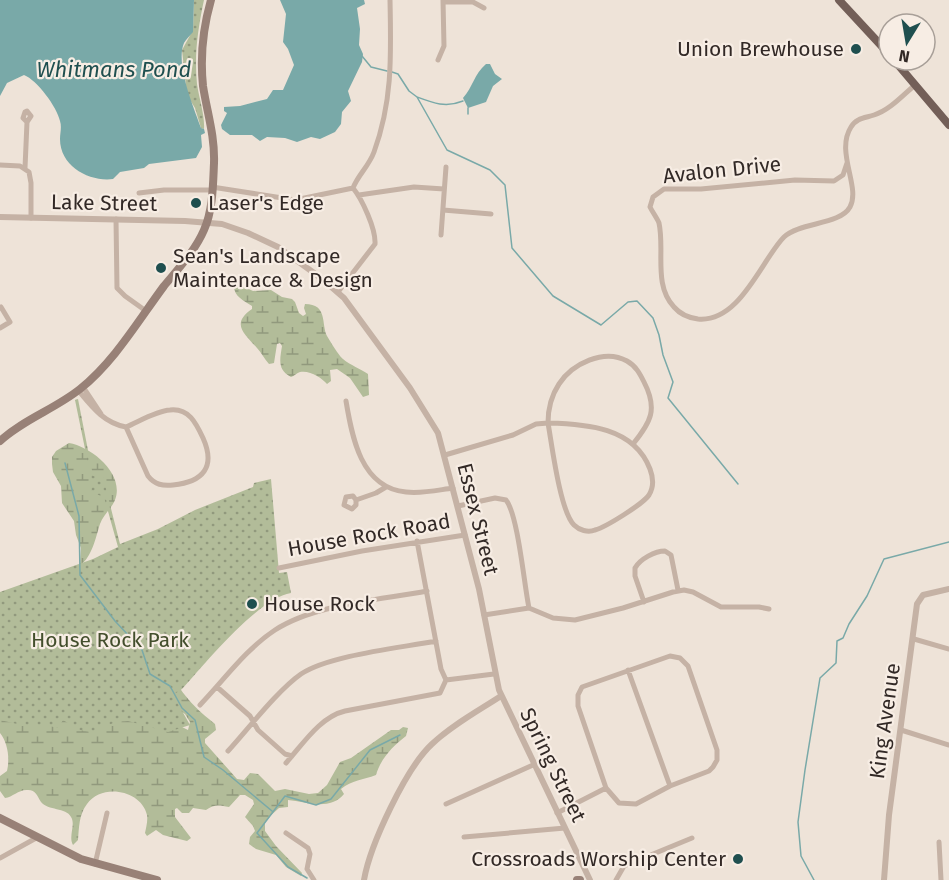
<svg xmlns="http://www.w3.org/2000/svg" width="949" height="880" font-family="'Fira Sans',sans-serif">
<defs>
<pattern id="wetland-marsh" width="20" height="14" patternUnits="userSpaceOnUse" patternTransform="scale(1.5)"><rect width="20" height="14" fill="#b2bc99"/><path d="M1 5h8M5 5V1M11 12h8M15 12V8" fill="none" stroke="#91997d"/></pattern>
<pattern id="park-dots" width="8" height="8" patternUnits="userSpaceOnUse" patternTransform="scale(1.5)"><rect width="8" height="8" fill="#b2bc99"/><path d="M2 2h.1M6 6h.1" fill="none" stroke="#91997d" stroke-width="1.8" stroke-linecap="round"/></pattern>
</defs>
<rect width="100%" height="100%" fill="#eee3d8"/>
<path fill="url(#wetland-marsh)" d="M234,284L240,285L253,291L271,290L282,297L292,299L295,302L299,313L303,316L306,314L304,308L305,304C328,304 321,324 327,336C330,341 339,356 343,359C350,365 361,369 368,374L369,395L363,397L350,378L337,369L330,370L331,381L327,384C322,378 310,370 300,372C297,373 294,376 291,377C277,370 280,359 282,346L280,343L277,344L274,363L269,364C264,359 262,353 257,348C245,334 230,324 252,309V306C243,300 233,296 234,284Z
M69,443C92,447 125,474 115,500C112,508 103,515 100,524C96,536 92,558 80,565L81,548L76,535L74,521L62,503L61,486L53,472L52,464V457L56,451Z
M0,670L111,718L178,725L188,730L190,722L185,714L166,702L179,687C189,702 201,713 215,724L216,730L205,739V743L237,779L244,780L250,773L258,774L275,791L285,789L309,794L318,793L327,785L340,762L351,758L391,730H399L403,727L408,728L406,736C393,746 381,758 376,775C363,780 352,780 341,789L344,794C330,811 307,802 288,800V807L279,808L268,818L265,823V831L276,846L302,873L301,876L286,867L276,855L256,849L249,844L250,837L255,831L253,826L245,817L254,804L253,800L245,795H240L229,807C219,805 214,804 206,810L193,808L189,813H182L177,808L175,809V817L191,838L187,841L163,835L156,830L147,836L145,833C146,828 148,821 147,815C141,790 102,783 87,804C79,814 79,828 78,840L73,845C68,836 76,825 71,817C66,807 48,811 41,802C37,796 36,790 28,790C19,789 13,797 5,798L0,791V776L7,771C10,759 8,743 0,733Z"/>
<path fill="url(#park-dots)" d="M194,0H204C198,28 194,55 197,84C199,98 205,116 204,129L201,128L195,108L187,95L182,50L193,30Z
M78,399L93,476L103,477L120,544L158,529L195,510L253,487L254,483L271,479L279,573L287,572L291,593C257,599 206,663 182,689L173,695L190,725L168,732L128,721L116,722L91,732L79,730L63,720L58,728L49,726L30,727L0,720V592L93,559L118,547L104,497L91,492L92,483L75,400Z"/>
<path fill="#79a9a8" d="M0,0H194L193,32C190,36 186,39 184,43C175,64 194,108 201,128L204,129L205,133L201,135L202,147L196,158L149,164L144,168L120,172L113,179C90,182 60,167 60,139C60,133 62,127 60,121C57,107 37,80 24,75L7,83L0,96Z
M280,0H364L365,4L357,8L360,29L359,45L363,54L362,62L348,91L351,101L342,112L341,124L335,132L320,139L311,137L297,142L285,138L267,137L260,141L252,135H230L222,129L221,125L227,113L224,111V107L240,106L267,99L273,90H283L294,65L288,49L283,42L286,14Z
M486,64H490L495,74L502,79L493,86L486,102L468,108L463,98C473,87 474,74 486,64Z"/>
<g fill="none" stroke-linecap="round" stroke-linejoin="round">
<path stroke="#79a9a8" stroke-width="1.5" d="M362,56L371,67L387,71
M392,72L398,74L409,91L417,97L447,150L490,170L505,185L512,248L553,296L601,325L628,302L637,301L653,318L659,335L663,355L673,382L668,398L738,484
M417,97C433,103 446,108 463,101
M468,114V108
M65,463L79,516L80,575L115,621L142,650L150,674L170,686L182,708L195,720L204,757L223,770L272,811
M307,878L288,867L257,833L285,796L316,805L331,799L370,750L400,735
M814,880L801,856L798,822L805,770L820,678L836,663L837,641L843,638L849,624L867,596L884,559L949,542"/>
<path stroke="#c5b2a5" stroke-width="5" d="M443,2H473L484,8
M438,60L444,46L443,0
M847,163L843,175L834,181L795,180L701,189H664L653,197L650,207C653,213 657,218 659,223C665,250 653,285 674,307C680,314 690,318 698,319C740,323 762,259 784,237C800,222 840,225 850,207C861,187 835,152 851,127C856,118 865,118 874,115C890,110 903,95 915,85
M0,165L20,166L29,172L31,183V218
M25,168L27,122L23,118L25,112L27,111L31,116L27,122
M212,187L295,200L353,188
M139,193L164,190H212
M359,195L414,187L444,189
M443,210L491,214
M116,219L117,288L125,296L146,311
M441,235L446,167
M338,292L375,244C376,229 362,199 353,188C358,175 369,166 374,152C393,100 391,54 390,0
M0,308L1,307L10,322L0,328
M83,387L101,414
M78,390C92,407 104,423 126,427L148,476C155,485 163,486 173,485C203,482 216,467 203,438C196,423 189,408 170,410C156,411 140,421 126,427
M346,401C352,437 361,488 406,492C422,494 438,490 453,488
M445,455L513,435L536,424L548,423C552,445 560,511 574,525C579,530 588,533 595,530C606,527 643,504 649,495C654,487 653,477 650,469C634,427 586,424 548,423C548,409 551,396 559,384C572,364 604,348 627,361C636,366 640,374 644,382C658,409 651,422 633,444
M356,500L353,496L346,497L344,505L352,509L356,505V500L376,493L386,487
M458,506L495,498L506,500C518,515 524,584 529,608
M417,541L441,669L446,680
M279,568L362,551L465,535
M644,602L635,576V568C640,559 655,551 665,551L671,555L678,590
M484,615L529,608L553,618L575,620L623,608L673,592L684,590L693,592L721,607H759L769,609
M914,639L949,649
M628,670L670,786
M446,680L494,674
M217,687L250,716L258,730L285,754L292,756
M200,705C224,680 246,649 275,630C315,604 380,600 427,591
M901,730L949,745
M228,751C248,729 278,690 301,674C330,655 400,648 436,641
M286,763C303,744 320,717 345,711L440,693L446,680
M446,804L533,765
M557,813L606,788L578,706V695L582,687L670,656L680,658L688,666L717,750V760L713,767L709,771L670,786L636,804L619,803L606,788
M286,833L308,848L310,854L307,869L314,880
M464,837L565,828
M939,842L941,880
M0,858L38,837
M95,864L107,813
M616,880L624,866L692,838"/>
<path stroke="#c5b2a5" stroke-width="6" d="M0,217L185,221L222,224L248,233L278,247L321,278L344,298L410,388L438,433L479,589L499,690L590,880
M364,880C370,845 406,768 432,744C452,725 478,711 501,696
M884,880L889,815L917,604L923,595L949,589"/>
<path stroke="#988177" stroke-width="8" d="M0,441C24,419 55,409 80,389C114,362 138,321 164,286C178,269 195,251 204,230C213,210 213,185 214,163C215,136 207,112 203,86C200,57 203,28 211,0
M0,818L81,859L157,880
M577,880H580"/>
<path stroke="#735f58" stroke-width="8" d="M839,0L889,54
M894,60L949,125"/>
</g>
<g fill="#1f4f4f" stroke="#f7ede4" stroke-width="2">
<circle cx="856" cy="49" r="6"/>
<circle cx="196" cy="203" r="6"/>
<circle cx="161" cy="268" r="6"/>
<circle cx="252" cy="604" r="6"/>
<circle cx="738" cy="859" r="6"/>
</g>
<g text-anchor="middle" stroke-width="4.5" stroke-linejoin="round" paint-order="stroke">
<g font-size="21" fill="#322926" stroke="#f7ede4" text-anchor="start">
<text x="844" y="56" text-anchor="end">Union Brewhouse</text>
<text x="208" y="210">Laser's Edge</text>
<text x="173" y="263">Sean's Landscape<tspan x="173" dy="24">Maintenace &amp; Design</tspan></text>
<text x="264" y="611">House Rock</text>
<text x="726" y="866" text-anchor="end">Crossroads Worship Center</text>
</g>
<g font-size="21" fill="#322926" stroke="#f7ede4">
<text transform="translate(722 170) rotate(-6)" y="7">Avalon Drive</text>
<text transform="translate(104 203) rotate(1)" y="7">Lake Street</text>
<text transform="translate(478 519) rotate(76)" y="7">Essex Street</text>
<text transform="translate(369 535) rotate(-10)" y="7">House Rock Road</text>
<text transform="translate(885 721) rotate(-82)" y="7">King Avenue</text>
<text transform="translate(553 765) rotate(64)" y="7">Spring Street</text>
</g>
<g font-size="21" fill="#434e2c" stroke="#f7ede4">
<text x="110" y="647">House Rock Park</text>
</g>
<g font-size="22" font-style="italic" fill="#1f4f4f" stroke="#f7ede4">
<text x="114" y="77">Whitmans Pond</text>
</g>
</g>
<g transform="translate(907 42) rotate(191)"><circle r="28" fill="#f7ede4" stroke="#a89f98" stroke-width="1.5"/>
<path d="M0-4.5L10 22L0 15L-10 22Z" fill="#1f4f4f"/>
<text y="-9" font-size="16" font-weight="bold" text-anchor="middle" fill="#322926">N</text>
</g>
</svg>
